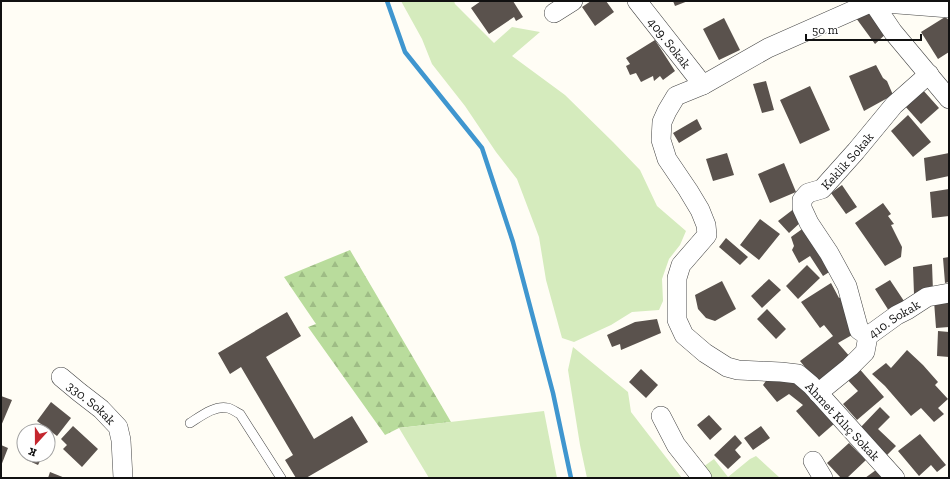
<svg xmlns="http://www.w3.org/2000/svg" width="950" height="479" font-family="'Zilla Slab',serif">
<defs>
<pattern id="forest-firs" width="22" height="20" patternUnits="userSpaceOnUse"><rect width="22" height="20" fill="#b9dc9c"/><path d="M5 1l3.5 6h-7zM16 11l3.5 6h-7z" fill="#9ebc85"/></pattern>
</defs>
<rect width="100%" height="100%" fill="#fffdf5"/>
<path fill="url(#forest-firs)" d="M350,250L451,422L399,428L385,435L308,327L316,324L284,277Z"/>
<path fill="#d5ebbd" d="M401,1H454L455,4L494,43L512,27L540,32L512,56L565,95L613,142L640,170L657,206L686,231L680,245L669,259L662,279L663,301L659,310L632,312L611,325L574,342L562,338L546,280L539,237L517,179L496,152L465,106L432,64L422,39Z
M573,347L628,392L631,412L682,478H587L580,445L568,370Z
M544,411L557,478H429L399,428Z
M756,456L780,478H710L703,467L714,459L728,477L750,459Z"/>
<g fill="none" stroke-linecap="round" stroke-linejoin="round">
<path stroke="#3f96cf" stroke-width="4.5" d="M387,1L405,52L482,148L513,242L553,393L571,478"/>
</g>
<path fill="#5a524d" d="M481,1H513L523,17L516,21L514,17L489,34L471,8Z
M591,1H606L614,12L595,26L582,7Z
M673,1H688L675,6Z
M873,10L888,32L875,44L856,18Z
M945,17L949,20V52L938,59L921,32Z
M724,18L740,50L719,60L703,29Z
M655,40L675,71L663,80L660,76L654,81L653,76L641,82L636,73L630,75L626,66L630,64L626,58Z
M876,65L883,78L887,81L893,95L864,111L849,76Z
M766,81L774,110L762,113L753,84Z
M810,86L830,130L800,144L780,100Z
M922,89L939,108L921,124L904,105Z
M908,115L931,142L913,157L891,131Z
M697,119L702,129L679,143L673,133Z
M727,153L734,175L713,181L706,159Z
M949,153V176L926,181L924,158Z
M784,163L796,192L770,203L758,174Z
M842,185L857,207L846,214L831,193Z
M949,189V216L932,218L930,192Z
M883,203L891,214L888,216L894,224L891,225L902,247L901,257L885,266L855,223Z
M795,208L802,221L789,233L778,221Z
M760,219L780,234L759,260L740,245Z
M805,227L834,269L823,276L810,256L799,263L792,250L794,246L791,237Z
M726,238L748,257L740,265L719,247Z
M949,257V282L945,283L943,258Z
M932,264L933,291L914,294L913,267Z
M807,265L820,278L798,299L786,286Z
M769,279L781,290L762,308L751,296Z
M890,280L904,301L889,311L875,289Z
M722,281L736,309L715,321L706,318L698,309L695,295Z
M831,283L839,298L843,295L853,327L852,335L838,343L851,358L818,383L800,361L833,336L824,325L820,328L801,302Z
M949,300V327L936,328L934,301Z
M767,309L786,329L776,339L757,319Z
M287,312L301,336L266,357L314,439L352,416L368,442L306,478H296L285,460L293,455L241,367L230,374L218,353Z
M657,319L661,333L621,350L620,344L612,347L607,335L635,322Z
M938,331L949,332V357L937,356Z
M907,350L923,365L938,382L935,385L948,399L938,408L944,414L934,422L921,408L911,416L885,386L872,374L886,363L891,368Z
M857,366L884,397L857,420L843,404L858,391L844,376Z
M641,369L658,385L646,398L629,382Z
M768,378L793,382L812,397L835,423L819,437L796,411L803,405L789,394L777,402L763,385Z
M1,396L12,400L1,426Z
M51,402L71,418L57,436L37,421Z
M880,407L890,417L878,429L896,446L887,455L860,428Z
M709,415L722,429L710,440L697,425Z
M73,426L98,449L82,467L63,449L67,445L61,439Z
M761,426L770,438L753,450L744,438Z
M920,434L946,465L937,472L931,465L919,476L898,451Z
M735,435L742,443L735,450L741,457L728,469L714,455Z
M849,443L866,460L847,478H841L827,463Z
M1,445L8,448L1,466Z
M29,455H43L38,465L27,460Z
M876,470L882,478H865Z
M50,472L65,478H48Z"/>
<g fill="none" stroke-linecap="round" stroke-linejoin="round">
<g stroke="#444" stroke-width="10">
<path id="service" d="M190,423C201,416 215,405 228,408C232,409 236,412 240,414L281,478"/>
</g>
<g stroke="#444" stroke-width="20">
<g id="minor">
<path id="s1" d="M637,1L703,85"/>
<path d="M872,1L893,32L949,99"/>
<path d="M554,13L573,1"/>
<path id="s2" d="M868,336L859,330L847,286L829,253L809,223L802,208V200L808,193L822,189L856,151L894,105L929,74"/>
<path id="s3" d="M61,377L79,392L101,409L118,427L121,440L123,478"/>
<path id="s4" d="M818,393L850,367L865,352L868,336L897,315L907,310L927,297L949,293"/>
<path d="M661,416L676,445L702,478"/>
<path d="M813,461L823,478"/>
<path d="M895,478L811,385L798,374L781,372L738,370L727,367L705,353L684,335L677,320V278L681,265L707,235L706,225L700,210L688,190L667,159L661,140L662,122L667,111L676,96L703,85L768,48L872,2L949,8"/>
</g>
</g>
<use href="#service" stroke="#fff" stroke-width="9"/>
<use href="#minor" stroke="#fff" stroke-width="19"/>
</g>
<g text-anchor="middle" stroke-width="4" stroke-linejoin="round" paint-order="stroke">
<g font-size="13" fill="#111" stroke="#fff">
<text dy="5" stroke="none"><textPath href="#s1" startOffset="53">409. Sokak</textPath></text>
<text dy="5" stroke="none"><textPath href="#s2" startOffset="216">Keklik Sokak</textPath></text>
<text dy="5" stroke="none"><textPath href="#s4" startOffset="110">410. Sokak</textPath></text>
<text dy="5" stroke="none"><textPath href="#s3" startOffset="40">330. Sokak</textPath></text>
<text transform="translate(843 421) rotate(47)" y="5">Ahmet Kılıç Sokak</text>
</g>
</g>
<rect width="950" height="479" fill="none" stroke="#111111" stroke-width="4"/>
<g transform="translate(36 443) rotate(201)"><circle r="19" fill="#ffffff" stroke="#a0a0a0"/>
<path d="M0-3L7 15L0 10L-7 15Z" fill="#c4262e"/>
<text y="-6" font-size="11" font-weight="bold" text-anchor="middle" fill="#111111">K</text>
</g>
<path d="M806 34v6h115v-6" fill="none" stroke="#111111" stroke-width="2"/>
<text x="812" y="34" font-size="12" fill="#111111" stroke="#ffffff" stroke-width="3" paint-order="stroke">50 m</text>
</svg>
